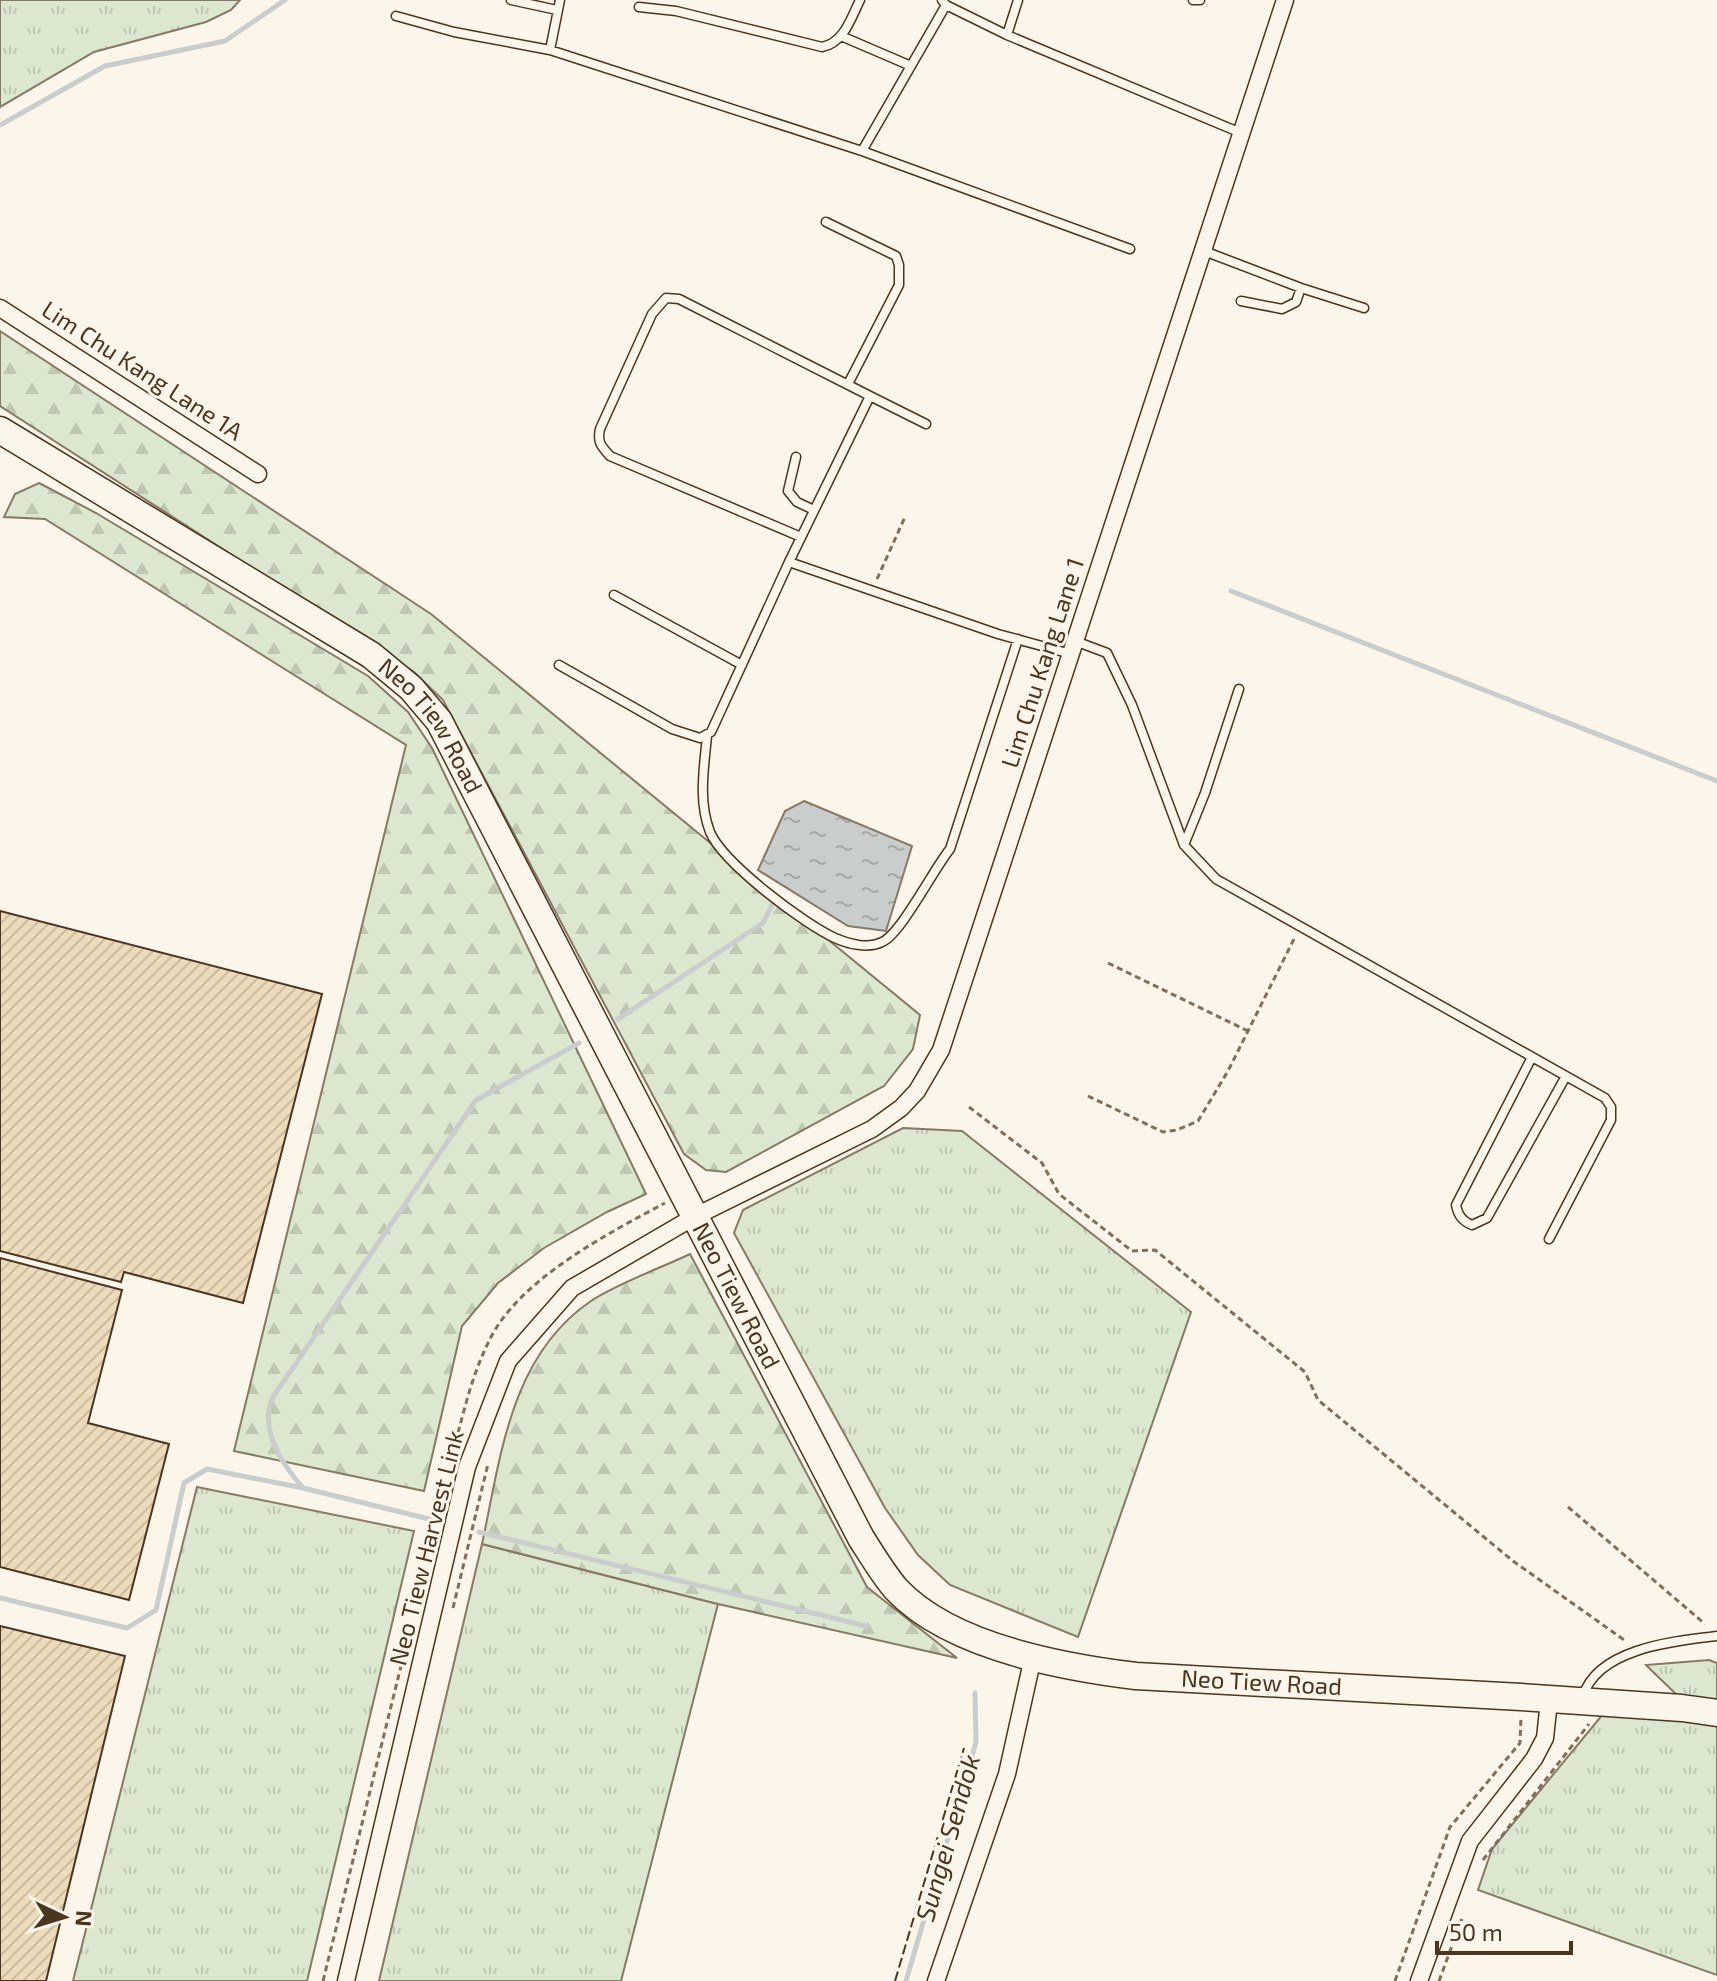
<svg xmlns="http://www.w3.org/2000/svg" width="1717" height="1981" font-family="'Exo 2',sans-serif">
<defs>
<pattern id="grass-tufts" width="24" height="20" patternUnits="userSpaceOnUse" patternTransform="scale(2)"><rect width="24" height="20" fill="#dce7d0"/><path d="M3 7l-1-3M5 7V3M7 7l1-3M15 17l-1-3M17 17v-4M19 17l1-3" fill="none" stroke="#bec7b2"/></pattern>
<pattern id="forest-firs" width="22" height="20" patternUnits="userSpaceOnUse" patternTransform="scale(2)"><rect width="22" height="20" fill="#dce7d0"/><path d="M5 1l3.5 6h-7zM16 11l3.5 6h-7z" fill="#bec7b2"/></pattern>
<pattern id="water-ripples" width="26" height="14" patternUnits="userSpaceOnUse" patternTransform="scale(2)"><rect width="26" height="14" fill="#c9cecd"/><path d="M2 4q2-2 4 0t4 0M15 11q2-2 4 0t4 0" fill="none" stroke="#a5a8a6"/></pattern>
<pattern id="building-hatch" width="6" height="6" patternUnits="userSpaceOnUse" patternTransform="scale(2)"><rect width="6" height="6" fill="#ecdcbc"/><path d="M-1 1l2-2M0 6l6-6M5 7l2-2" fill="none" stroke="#ccbda1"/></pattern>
</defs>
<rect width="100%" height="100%" fill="#fbf6e9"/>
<path fill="url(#grass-tufts)" stroke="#887966" stroke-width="2" d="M0,0H240L231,10L206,22L94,52L0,107Z
M903,1128L962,1131L1191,1312L1078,1637L950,1585L918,1555L885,1508L734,1233L743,1210Z
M197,1487L414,1531L307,1981H73Z
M482,1544L718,1604L621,1981H379Z
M1709,1660L1717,1663V1702L1680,1698L1646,1665Z
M1603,1714L1704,1721L1717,1725V1975L1478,1890L1492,1849Z"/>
<path fill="url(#forest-firs)" stroke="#887966" stroke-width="2" d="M0,331L431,614L920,1015L913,1049L884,1086L726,1172L706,1170L684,1154L443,700L414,672L0,406Z
M39,483L96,513L368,676L408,712L432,748L646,1194L607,1212L544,1248L498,1283L462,1326L424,1491L234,1451L406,745L45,519L4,517L15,494Z
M690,1254L867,1587L957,1658L718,1604L482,1544C501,1456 510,1356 591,1301C616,1284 661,1268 690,1254Z"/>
<path fill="url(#water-ripples)" stroke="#887966" stroke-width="2" d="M804,801L912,846L886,931L848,926L758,870L785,811Z"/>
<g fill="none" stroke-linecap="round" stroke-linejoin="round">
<path stroke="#c9cecd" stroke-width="5" d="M0,125L105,66L225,41L285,0
M1231,591L1717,781
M618,1019L763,923L774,901
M303,1488C282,1464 258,1429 273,1397L476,1100L579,1043
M479,1532L866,1626
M0,1598L127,1628L156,1610L184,1483L207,1469L303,1488L433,1520
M906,1981L976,1742L975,1693"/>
</g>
<path fill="url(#building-hatch)" stroke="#4a3520" stroke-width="2" d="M0,911L322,994L243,1303L124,1272L121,1282L0,1251Z
M0,1258L122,1290L88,1423L169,1444L129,1600L0,1567Z
M0,1626L125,1656L46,1981H0Z"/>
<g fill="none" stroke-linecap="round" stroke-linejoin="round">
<g stroke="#4a3520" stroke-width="11">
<path id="service" d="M511,0L557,10
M942,0L946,5L1007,35L1241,133
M1193,0H1200
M639,7L676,11L822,47C844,43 851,18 860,0
M396,16L454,32L550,50L862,151L1130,249
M1007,35L1018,0
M841,36L911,66
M550,50L560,0
M862,151L946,5
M826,222L896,256L899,265V285L848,384
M1204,251L1301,288L1364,308
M1241,301L1282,309L1296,302L1301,288
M870,396L926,424
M796,457L788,491L797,502L814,510
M789,562L998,634L1071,654
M614,595L742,665
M1075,641L1107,653L1132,705L1184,845L1216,879L1605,1098L1611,1107V1120L1549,1239
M559,665L672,729L700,738L711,732L789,562L870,396L679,299L666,298L652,314L600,429C597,442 601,446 610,456L801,537
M707,736C704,768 698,801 710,832C723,863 804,924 835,938C848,944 868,949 882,942C901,934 933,870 950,849L1018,639
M1184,845L1205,793L1239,689
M1532,1057L1456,1205C1458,1215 1462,1221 1472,1225L1487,1218L1566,1076
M1583,1696C1598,1648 1675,1641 1717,1636"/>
</g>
<g stroke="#4a3520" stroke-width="19">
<path id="minor" d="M0,308L258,474
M346,1981L467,1467L508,1361L572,1288L694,1217L872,1129L901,1108L917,1091L941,1050L1285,0
M936,1981L1007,1774L1033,1657
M1419,1981L1470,1841L1534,1759L1545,1738L1549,1701"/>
</g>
<g stroke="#4a3520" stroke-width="29">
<g id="primary">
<path id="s1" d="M0,430L371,655L411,688L439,721L861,1538C872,1555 883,1574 896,1589C949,1646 1062,1667 1136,1676L1521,1697L1682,1708L1717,1713"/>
</g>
</g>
<path stroke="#7f6f5c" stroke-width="3" stroke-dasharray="6 4" stroke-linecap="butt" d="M877,579L905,517
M1108,963L1248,1031
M1088,1096L1163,1132L1177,1130L1198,1121L1228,1071L1295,937
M969,1107L1042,1163L1059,1194L1132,1251L1155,1250L1305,1372L1318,1400L1513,1561L1627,1642
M453,1452C463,1415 471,1377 489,1341C518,1280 607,1234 665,1203
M1568,1507L1705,1624
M453,1608L488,1464
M1483,1860L1589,1724
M323,1981L405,1650
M1395,1981L1450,1827L1520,1743L1521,1717
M1439,1981L1463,1916"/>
<use href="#service" stroke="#fbf6e9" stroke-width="8"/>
<use href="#minor" stroke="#fbf6e9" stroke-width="16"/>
<use href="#primary" stroke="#fbf6e9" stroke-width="26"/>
<path stroke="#4a3520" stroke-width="2" stroke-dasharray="10 4" stroke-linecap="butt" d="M895,1981L964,1748"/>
</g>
<g text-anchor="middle" stroke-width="6" stroke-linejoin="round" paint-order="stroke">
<g font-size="24" fill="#4a3520" stroke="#fbf6e9">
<text transform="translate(142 371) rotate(33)" y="8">Lim Chu Kang Lane 1A</text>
<text transform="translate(1043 663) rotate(-72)" y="8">Lim Chu Kang Lane 1</text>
<text dy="8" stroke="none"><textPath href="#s1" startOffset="528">Neo Tiew Road</textPath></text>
<text dy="8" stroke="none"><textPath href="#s1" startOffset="1176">Neo Tiew Road</textPath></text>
<text transform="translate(427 1548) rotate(-76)" y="8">Neo Tiew Harvest Link</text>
<text dy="8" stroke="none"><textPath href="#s1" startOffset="1896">Neo Tiew Road</textPath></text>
</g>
<g font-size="26" font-style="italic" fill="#4a3520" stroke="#fbf6e9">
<text transform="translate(948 1838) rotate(-74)" y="9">Sungei Sendok</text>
</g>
</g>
<g transform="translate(64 1917) rotate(94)" stroke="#fbf6e9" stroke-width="6" paint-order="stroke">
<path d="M0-6L14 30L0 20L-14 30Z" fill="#4a3520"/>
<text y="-12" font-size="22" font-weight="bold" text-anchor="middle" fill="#4a3520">N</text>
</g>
<path d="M1437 1941v12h134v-12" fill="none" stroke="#4a3520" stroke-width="4"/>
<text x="1449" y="1941" font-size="24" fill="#4a3520" stroke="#fbf6e9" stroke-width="6" paint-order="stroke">50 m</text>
</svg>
